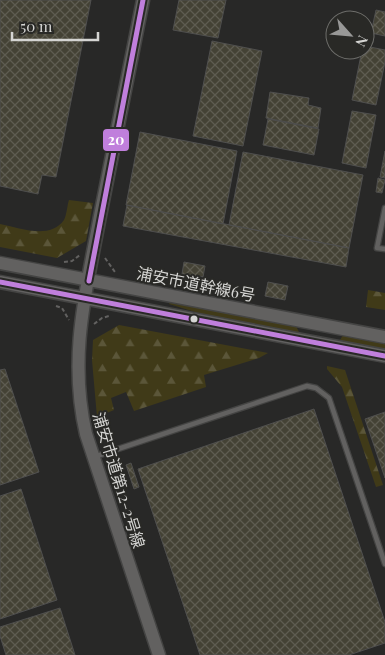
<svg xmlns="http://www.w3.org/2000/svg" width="385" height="655" font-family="'Playfair Display','Noto Sans JP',serif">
<defs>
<pattern id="forest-firs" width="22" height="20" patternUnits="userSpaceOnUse" patternTransform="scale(1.25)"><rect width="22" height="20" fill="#403a18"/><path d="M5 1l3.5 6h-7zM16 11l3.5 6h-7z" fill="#5b5639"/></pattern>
<pattern id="building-cross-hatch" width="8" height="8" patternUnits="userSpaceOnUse" patternTransform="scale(1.25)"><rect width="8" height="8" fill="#444235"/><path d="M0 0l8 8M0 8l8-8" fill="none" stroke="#5e5c51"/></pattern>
</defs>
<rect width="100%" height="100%" fill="#282827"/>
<path fill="#403a18" d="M170,302L296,326L299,332L297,333L221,320L169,304Z
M343,335L385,343V350L343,342L340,340Z"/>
<path fill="url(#forest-firs)" d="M69,200L93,203L86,241L57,258L0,247V224C20,228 50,240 64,220C67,214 67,206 69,200Z
M368,290L385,293V310L366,307Z
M119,325L268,353L259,358L204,375L206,387L134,411L126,392L111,398L114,410L97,417L92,360L93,340Z
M327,366L345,370L383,485L376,487L342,387L327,369Z"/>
<path fill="url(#building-cross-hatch)" stroke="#4f4f4e" d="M0,0H91L56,177L42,175L38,194L0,186Z
M179,0H226L218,38L173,30Z
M376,10L385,12V36L371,33Z
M212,41L262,51L243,146L193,136Z
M365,46L385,50V62L376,105L352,100L362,50H365Z
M270,92L309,98L308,105L321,108L318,128L266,118Z
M352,111L376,115L366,168L342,163Z
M268,119L319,129L314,155L263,145Z
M140,132L237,151L223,224L126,205Z
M385,151V178L380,177Z
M243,152L363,175L349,248L229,225Z
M378,178L385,180L382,193L376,192Z
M127,205L349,248L346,267L123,226Z
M184,262L205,266L203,277L182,274Z
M268,282L288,286L285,300L265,296Z
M5,369L39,472L0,485V370Z
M314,409L385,622V643L349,655H200L138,469Z
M385,412V478L365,419Z
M131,463L139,487L134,489L126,465Z
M21,489L57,600L0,619V496Z
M60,608L75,655H6L0,636V627Z"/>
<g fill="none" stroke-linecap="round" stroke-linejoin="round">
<g stroke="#444443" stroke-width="7">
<path id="lane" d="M385,208L377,248L385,249
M94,457L307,386L316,388L329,398L385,564"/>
</g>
<g stroke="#444443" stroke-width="15">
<path id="secondary" d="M143,0C129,72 114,144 100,216C86,291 68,357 86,434L159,655
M0,263L385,337
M0,282L385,356"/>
</g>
<path stroke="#626160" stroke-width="2" stroke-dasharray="4 2.5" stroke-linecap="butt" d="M105,258L115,272
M64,262L72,261L80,255
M56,306L62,308L69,320
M94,324L102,318L109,316"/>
<use href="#lane" stroke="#626160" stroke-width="4.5"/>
<use href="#secondary" stroke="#626160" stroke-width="12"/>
<g stroke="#292926" stroke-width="9">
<path id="bus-1" d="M89,281L143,0
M0,282L385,356"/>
</g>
<use href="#bus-1" stroke="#c07fdc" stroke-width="5"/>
</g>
<circle fill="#d5d5d3" stroke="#292926" stroke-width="2" cx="194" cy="319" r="4.5"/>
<g text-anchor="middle" stroke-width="4" stroke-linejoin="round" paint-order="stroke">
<g font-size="16" fill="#d5d5d3" stroke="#292926">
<text transform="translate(196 284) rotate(11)" y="6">浦安市道幹線6号</text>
<text transform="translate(119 480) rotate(73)" y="6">浦安市道第12-2号線</text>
</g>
</g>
<rect stroke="#292926" stroke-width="2" x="102" y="128" width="28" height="24" rx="5" fill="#c07fdc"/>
<g font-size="14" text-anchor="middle" font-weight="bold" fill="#fff">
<text x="116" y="145">20</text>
</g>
<g transform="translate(350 35) rotate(117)"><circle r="24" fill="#292926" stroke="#6e6e6b"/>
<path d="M0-4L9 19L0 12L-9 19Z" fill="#989897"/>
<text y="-8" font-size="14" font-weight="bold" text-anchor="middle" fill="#d5d5d3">N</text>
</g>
<path d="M12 32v8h86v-8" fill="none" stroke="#d5d5d3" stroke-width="2.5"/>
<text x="20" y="32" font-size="15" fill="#d5d5d3" stroke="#292926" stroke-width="4" paint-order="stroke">50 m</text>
</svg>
